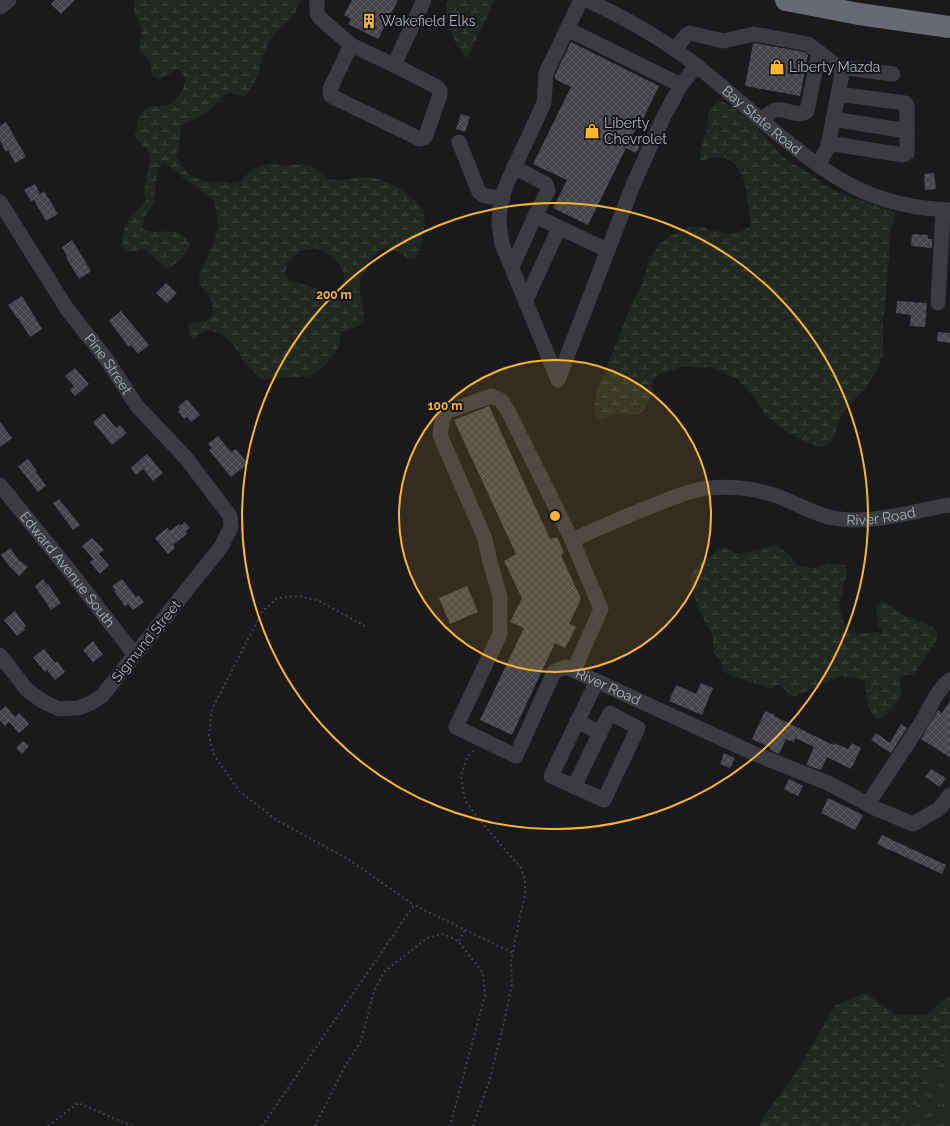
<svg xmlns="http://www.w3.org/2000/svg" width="950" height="1126" font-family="Raleway,sans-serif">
<defs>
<pattern id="wetland-marsh" width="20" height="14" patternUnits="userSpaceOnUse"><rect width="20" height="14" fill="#202821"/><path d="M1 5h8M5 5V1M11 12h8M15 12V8" fill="none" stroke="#3e453f"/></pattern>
<pattern id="park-tufts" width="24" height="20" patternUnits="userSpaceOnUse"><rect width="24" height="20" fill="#202821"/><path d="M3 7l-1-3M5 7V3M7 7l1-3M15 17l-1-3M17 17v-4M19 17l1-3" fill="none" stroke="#3e453f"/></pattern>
<pattern id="building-cross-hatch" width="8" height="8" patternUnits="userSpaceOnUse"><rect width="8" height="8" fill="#44454a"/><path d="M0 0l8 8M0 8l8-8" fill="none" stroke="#5c5d62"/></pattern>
</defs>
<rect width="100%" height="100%" fill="#1a1a1d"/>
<path fill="url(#wetland-marsh)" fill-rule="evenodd" d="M135,0H301C299,4 297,10 294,14C286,24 274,32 268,44C259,61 260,83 244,97C239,96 235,92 229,93C223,95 216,105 211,109C202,117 191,120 181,126L179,148L176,155L177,159L187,173L194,177L213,184L222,181L230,183L241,181C248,171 259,165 272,164C279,164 286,166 293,165C299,165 304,163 311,166C319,170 324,178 333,180C344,182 355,176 366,177C385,177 413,194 422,210C425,215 425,223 424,228C423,238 422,251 415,259H412C404,257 398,250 389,249C382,248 372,255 369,261C367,263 367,267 366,270C363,276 360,279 360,287C360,298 365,309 364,321L358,326L342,332C340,337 340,343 338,348C332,360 320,371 308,377L261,379C255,373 248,367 243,361C241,357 240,353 237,350C229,339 216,325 201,333C198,334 196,337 194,339L190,336L188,325C195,321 203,322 209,318C217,312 210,297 205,291C203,288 200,287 199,283C199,281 199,279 199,277C207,254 221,238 217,212C216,207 214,202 211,198C204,192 196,186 188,182C180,176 173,166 163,163C155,169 156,190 154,200C151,211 142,216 143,229C156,235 171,228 183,235C196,244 187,252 179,260C176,263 172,268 167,268C162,267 159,261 155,258C152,255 146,252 142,249C138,250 131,253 127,251C117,247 126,223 130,216C132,213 135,213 138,210C141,207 143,204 146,200L144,192L150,160V155L148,151L135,136C138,127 136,118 144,110C151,104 160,108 168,105C176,101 185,90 185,81C184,74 182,71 176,69L161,79H157L152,75L151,65L147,58L140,52L139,48L142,29L135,15L134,8ZM313,248C326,250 343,262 344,277C344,280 342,284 341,287L331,291H324L289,280L285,271L288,262L297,255L300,251Z
M447,0H495L467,59C454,42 442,21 447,0Z
M719,101L726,103L754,124L779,153L787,160L812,175L824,185L839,193L887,209L895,213L891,232L883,326V356L879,366L866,388L846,408L840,418L832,442L823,447L811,444L788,433L764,414L762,409L749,391L734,377L711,367L699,368L691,366L681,367L658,375L653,381L650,400L644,410L637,415L615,414L602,420L597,417L595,412V404L597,391L633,301L641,287L648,264L657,247L668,237L690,227H703L709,230L730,234L740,232L751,226L745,182L736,164L725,158H709L704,161H701C698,149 705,138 708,126C708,122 708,117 709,113C711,108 714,104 719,101Z
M776,545L788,554L798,565L805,567L813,568L830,564L845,565L847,572L839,606L845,627L847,629L858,634L875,632L885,634L878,625L876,607L882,602C893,605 900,614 910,618C920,623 932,623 938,634C935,649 922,660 915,673L910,675H903L900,678L901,694L896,703L887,714L882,718L876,719C865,709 869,693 863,680L855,678L841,676L793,697L790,696L780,684L770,688L731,676L723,671L721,662L714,653L712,634L702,616L690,585L689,578L700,563L723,547L736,553L741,554Z
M866,993L895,1014H928L950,995V1126H759L761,1121L799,1068L814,1041L836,1005Z"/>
<path fill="url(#park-tufts)" d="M950,1044V1126H904Z"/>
<path fill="url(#building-cross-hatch)" d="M55,0H75L61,14L51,4Z
M352,0H398L378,39L348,24L351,19L344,15Z
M571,42L659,86L641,123L639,122L631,139L641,144L636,153L626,148L588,225L553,208L567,180L533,164L571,87L555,79V75Z
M754,43L804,52L808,55L800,96L745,86L753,44Z
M461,114L470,117L465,132L456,129Z
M6,122L26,157L15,163L8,150L6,152L0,141V126Z
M934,173L936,189L925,190L924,174Z
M35,184L40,194L44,191L58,214L46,221L34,200L31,201L24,190Z
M912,234L928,235V239H932V248L911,246Z
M72,240L91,271L79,279L66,257L67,256L62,247Z
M166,283L177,293L167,303L156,293Z
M22,296L42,329L30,337L18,318H17L8,305Z
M897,301L927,303L925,327L910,326L911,315L896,313Z
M121,311L149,345L138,354L131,345L129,347L109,321Z
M938,332L950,333V343L937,341Z
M75,368L89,384L75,396L70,390L74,386L65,376Z
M187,399L200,415L191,422L187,417L184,419L178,411L180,410L178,407Z
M489,406L550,539L557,537L564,553L561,555L581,599L569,624L576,627L565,648L555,643L512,735L480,720L524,628L510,622L522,598L504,561L516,554L454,420Z
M104,413L116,428L120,425L127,433L112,445L93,422Z
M0,422L12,438L0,447Z
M218,436L231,452L236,449L248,464L231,477L209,450L212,448L208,444Z
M147,454L163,473L153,481L143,469L136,475L131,468Z
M28,459L37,471L36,472L46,486L38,492L18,466Z
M59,499L80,525L73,530L53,503Z
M185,522L190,528L186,531L187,534L173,545L175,548L168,554L155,538L167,528L170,531L179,524L180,526Z
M92,538L104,550L99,554L109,565L100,574L90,562L93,559L82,546Z
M10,548L19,560L28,567L19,576L10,567L1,555Z
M43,579L47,585L48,584L61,603L51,610L35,586Z
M122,579L136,597L138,595L144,602L133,610L128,604L125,606L114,591L116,590L112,586Z
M467,586L478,612L450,624L439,598Z
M15,611L26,626L24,628L25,630L17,636L4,620Z
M93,641L103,655L93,662L83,650Z
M44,649L55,663L57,661L65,672L55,680L47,670L45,672L33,657Z
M701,683L713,688L702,715L669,701L676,685L696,694Z
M950,701V757L921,739L938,710L942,713Z
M6,706L15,717L19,713L29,724L19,733L9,722L5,726L0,720V711Z
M765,711L775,715L774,716L833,745L834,743L848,749L852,743L861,748L851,769L827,757L821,770L806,765L814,747L795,738L794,742L786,739L779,754L770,750L771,748L752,739Z
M901,724L907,728L891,753L871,740L876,733L890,743Z
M23,741L29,746L22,754L16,748Z
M724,753L735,758L730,768L720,764Z
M931,769L946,778L940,787L925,777Z
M789,779L803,786L798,796L784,789Z
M828,798L863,815L855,830L821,813Z
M882,835L946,865L942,874L877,844Z"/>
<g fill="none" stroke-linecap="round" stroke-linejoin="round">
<path stroke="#414349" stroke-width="2" stroke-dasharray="2 3" stroke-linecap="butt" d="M365,626L319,601L299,596L277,598L262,612L212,709L209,736L214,755L239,791L278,821L348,859L414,905
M459,941L465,930
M48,1126L78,1103L132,1126
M262,1126L414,905L513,953
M315,1126L345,1066L361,1041L374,991L384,972L427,938L444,934L458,941L483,973L485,995L450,1126
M473,1126L489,1082L505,1018L512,984L511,962L520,916L525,895V880L521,868L477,817L465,800L461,776L467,757L474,750"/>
<g stroke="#3b3c42" stroke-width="15">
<path d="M317,0V13L321,19L351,45L330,89V92L331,96L420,139L424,138L426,135L440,95V90L437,87L394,65L424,0"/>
<path d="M581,0L546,73L544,103L508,181L503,194L500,208L499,224L502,244L558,380L633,185L664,116L681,85L696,66"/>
<path id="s1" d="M587,0C621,16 654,34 684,56C717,81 748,109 779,135C804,155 828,174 856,188C885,202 918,209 950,210"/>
<path d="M0,7L9,0"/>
<path d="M567,29L681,85"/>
<path d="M351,45L394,65"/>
<path d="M675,50L686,35L690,33L723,41L754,34L808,44L841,69L842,73L828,147L818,165"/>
<path d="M841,69L847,68L893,74"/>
<path d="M833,119L907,131"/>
<path d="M762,121C766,118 770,111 775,110C785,107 798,119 807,111L819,52"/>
<path d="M459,142L479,192L485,196L503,198"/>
<path d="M828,143L903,155L907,153V105L905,103L838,94"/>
<path id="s2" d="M0,202L67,309L107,360L137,406L186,458L230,516L231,527L221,547L102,696L91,703L78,708L59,709L44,702L27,690L0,655"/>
<path d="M535,216L607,250"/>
<path d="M512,267L535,216L548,191L546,184L514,167"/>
<path d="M526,300L559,228"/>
<path d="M938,303L943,210"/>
<path id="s3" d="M0,485L73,575L134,654"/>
<path id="s4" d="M572,540L509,413L501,400L491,396L446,412L442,421L440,435L485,539L490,562L500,597V634L456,727L516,756L554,672L566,667L753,753L828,783L877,809L913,824L939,809L950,795"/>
<path id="s5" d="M574,670L601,609L572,540C604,526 635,512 667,500C680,495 695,489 708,488C732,486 754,488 777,496C796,503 813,514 833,518C872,525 912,511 950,505"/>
<path d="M577,721L600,733L610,713L638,728L604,800L551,776L597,681"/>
<path d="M574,787L600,733"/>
<path d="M868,804C886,775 906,747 924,718C931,706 938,688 950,680"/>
</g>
<path stroke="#676a73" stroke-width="22" d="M786,0L859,14L950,27"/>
</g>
<circle cx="555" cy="516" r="156" fill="#fcb433" fill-opacity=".12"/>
<g fill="none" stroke="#fcb433" stroke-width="2">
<circle cx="555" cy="516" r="156"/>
<circle cx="555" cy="516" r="313"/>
</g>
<defs>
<g id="building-bare" transform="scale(1.2)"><path d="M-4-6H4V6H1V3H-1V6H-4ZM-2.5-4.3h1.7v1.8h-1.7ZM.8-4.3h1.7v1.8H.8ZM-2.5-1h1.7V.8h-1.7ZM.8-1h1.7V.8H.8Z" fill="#fcb433" stroke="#151518" stroke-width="2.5" paint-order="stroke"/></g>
<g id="shop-bare" transform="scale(1.2)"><path d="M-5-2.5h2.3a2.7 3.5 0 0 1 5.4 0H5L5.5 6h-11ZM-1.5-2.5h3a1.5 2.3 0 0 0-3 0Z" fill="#fcb433" stroke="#151518" stroke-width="2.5" paint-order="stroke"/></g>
</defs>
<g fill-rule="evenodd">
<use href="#building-bare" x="369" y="21"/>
<use href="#shop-bare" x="777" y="67"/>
<use href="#shop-bare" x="592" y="131"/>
</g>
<g text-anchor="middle" stroke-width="4" stroke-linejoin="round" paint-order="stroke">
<g font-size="14" fill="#acb2bd" stroke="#151518" text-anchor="start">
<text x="381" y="26">Wakefield Elks</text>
<text x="789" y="72">Liberty Mazda</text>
<text x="604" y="128">Liberty<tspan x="604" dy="16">Chevrolet</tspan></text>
</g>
<g font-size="14" fill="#acb2bd" stroke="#151518">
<text dy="5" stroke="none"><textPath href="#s1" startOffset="213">Bay State Road</textPath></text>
<text dy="5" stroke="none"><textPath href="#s2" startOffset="195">Pine Street</textPath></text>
<text dy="5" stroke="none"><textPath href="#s5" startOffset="466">River Road</textPath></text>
<text dy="5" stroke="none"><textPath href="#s3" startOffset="108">Edward Avenue South</textPath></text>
<text transform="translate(146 641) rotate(-51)" y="5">Sigmund Street</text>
<text dy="5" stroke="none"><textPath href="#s4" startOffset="771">River Road</textPath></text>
</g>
</g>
<circle cx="555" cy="516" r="6" fill="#fcb433" stroke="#151518" stroke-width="2"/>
<g font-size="12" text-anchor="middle" font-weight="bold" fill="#fcb433" stroke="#151518" stroke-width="4" stroke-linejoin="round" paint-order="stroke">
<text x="334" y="299">200 m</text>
<text x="445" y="410">100 m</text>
</g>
</svg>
